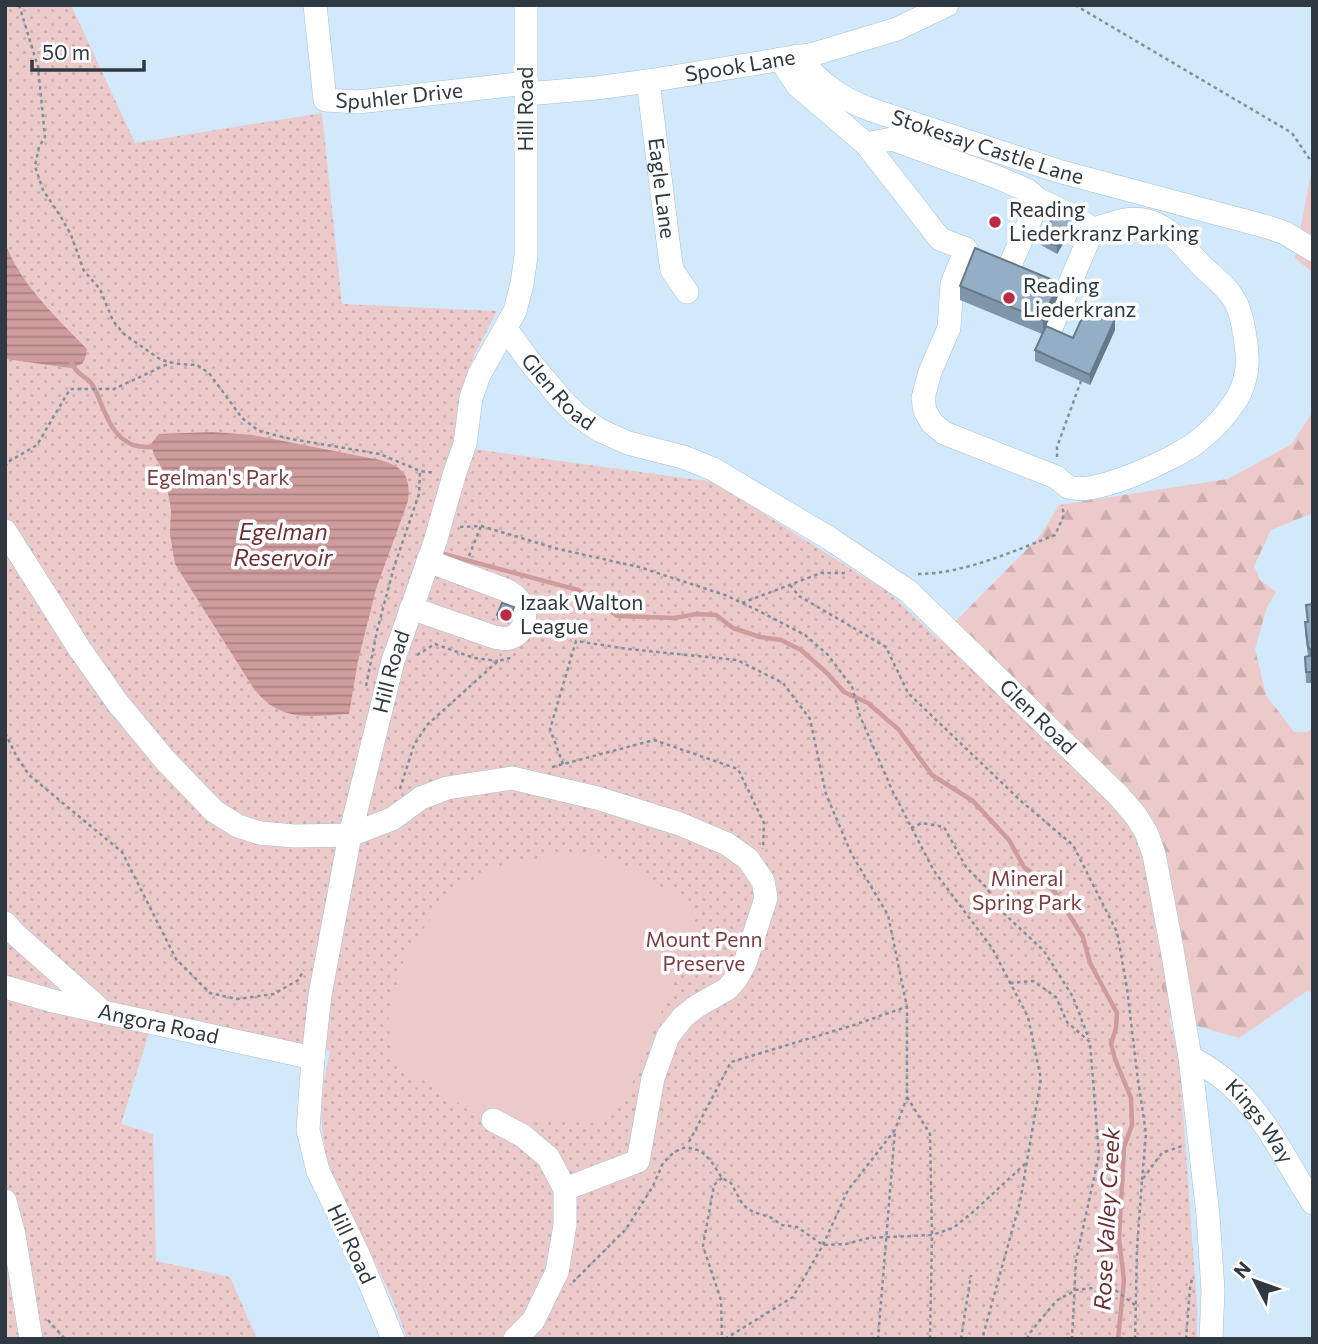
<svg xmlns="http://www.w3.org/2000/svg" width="1318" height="1344" font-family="Commissioner,sans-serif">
<defs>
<pattern id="forest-firs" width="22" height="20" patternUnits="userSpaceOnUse" patternTransform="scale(1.75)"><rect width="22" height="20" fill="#edcaca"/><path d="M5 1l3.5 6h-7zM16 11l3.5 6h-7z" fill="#ccaeaf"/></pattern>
<pattern id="park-dots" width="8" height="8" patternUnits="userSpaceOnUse" patternTransform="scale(1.75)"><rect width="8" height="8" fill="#edcaca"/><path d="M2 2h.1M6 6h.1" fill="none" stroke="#ccaeaf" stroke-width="1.8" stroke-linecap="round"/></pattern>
<pattern id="water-rules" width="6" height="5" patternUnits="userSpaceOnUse" patternTransform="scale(1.75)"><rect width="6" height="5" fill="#cf9c9e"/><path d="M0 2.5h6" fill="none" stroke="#a88082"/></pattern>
</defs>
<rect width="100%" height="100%" fill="#d2e8fb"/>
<path fill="url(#forest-firs)" d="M1313,163V273L1295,258Z
M1313,411V513L1271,530L1254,566L1260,580L1276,592L1267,607L1255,649L1266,695L1294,732H1307L1313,728V993L1307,991L1239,1038L851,927L804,774L1040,536L1059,505L1228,479L1292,444Z"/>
<path fill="url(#park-dots)" d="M5,5H71L135,143L322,113L342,304L497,311L473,358L461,397L453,440L473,449L713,482L891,594L1122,816L1143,847L1159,976L1179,1058L1197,1305V1339H407C395,1300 375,1262 357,1226C343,1197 326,1169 323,1136C319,1107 324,1079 330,1051L154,1016L121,1124L153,1134L156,1261L230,1277L257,1339H5Z"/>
<path fill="#edcaca" d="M565,853L614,859L676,895L690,910L696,929L626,1098L609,1119L595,1123L537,1121L471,1111L393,1061L388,1020L406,951L453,890L499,866Z"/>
<path fill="url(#water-rules)" d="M5,243C21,285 56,317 87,349L85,359L82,364L71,368L5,359Z
M212,432L253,435L380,460C404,467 411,476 408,501L376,589L358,661L349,714C310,716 281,723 254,689L175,564L170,534L171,509L164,472L154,455L151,444L159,434Z"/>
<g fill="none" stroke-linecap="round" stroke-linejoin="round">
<path stroke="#cf9c9e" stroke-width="4.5" d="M71,362C73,365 75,369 77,371C82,377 90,379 93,386C104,405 108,434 131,444C138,448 149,447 158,447
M440,553L578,590L618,616L674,618L697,614L716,615L733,628L760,637L781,640L801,650L827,673L844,692L868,703L899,730L932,775L973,801L1009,840L1024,867L1055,892L1083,937L1090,963L1117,1013L1116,1028L1111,1044L1115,1059L1131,1098L1132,1125L1124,1147L1119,1239L1124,1280L1118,1339"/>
<g stroke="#a5c0d7" stroke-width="24">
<g id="minor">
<path id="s1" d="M315,5L325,100L358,102L527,83"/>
<path id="s2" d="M797,56C820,82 837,97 869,109L1058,171L1271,228L1285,233L1313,250"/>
<path d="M780,59L797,85L866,144L940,239L966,249L952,284L949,328L930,372L923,398L925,411L932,423L944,433L1056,477C1060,480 1065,485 1069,487C1095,497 1176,458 1197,442C1211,431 1225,417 1234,403C1240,395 1244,384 1246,374C1250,358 1243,315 1235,301C1227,286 1214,278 1202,266C1179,243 1164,214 1124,220C1114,222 1104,227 1093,229L1051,328"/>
<path id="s3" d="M648,81L670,257L672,270L687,292"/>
<path id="s4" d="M527,94L596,88L648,81L814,54L897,29L947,5"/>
<path d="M866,144L892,139L994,176L1027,190L1039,200L1010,265"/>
<path d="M1039,200L1071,215L1093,229"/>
<path id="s5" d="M506,329L530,362L561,399L576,414L599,430L628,443L683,457L713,469L829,538L908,591L1119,796L1136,816L1146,832L1154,854L1172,949L1190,1057L1208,1215L1213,1290L1211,1339"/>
<path d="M5,531L79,648L117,702L165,760L214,811L238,826L260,833L294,836L350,835L392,819L421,798L447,788L512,778L597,798L680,824L727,844L748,859L763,881L766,898L745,963L736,979L727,989L697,1006L683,1017L668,1036L653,1078L638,1161L565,1189"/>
<path d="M411,608L494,637C500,638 506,640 512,637C528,631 528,607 516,597C513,594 509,592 506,590L428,561"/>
<path d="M5,923L15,934L101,1010"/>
<path id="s6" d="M5,987L53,1001L313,1058"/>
<path id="s7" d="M1190,1057C1208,1067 1225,1078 1239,1093C1268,1122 1290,1168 1313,1203"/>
<path d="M493,1120L523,1136L548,1157L565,1189V1225L557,1272L533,1321L515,1339"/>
<path d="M5,1201L14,1235L31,1339"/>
<path id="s8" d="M393,1339L359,1256L318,1171L308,1130L313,1058L320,995L350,835L393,661L435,542L455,472L465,444L471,398L479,375L515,311L522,284L526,256V5"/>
</g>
</g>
<path stroke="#80909e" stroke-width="2.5" stroke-dasharray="3.5 3.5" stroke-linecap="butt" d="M19,5L38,67L45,137L39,147L35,166L43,190L61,217L71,235L84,271L100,289L113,321L124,334L161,360L179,364L197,365L209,373L242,418L259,431L291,439L380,454L420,471L435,473
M1075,5L1292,133L1313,164
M1057,457V447L1081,381
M5,467L8,462L37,445L70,389H114L172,362
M460,527L481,526L558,549L639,567L725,595L759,611L805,635L828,655L852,687L860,716L892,790L934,871L992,948L1028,1017L1041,1079L1020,1202L982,1339
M469,556L481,526
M918,574C963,574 1014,551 1055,535L1064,515L1062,505
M790,585L799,596L886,647L908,693L1022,802L1073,845L1117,932L1127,988L1137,1073L1146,1133L1142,1180
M742,603L821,573H845
M417,655L435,644L474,658L498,661
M366,686L377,631L394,567L419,494L420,471
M5,733L17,757L29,775L122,852L176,959L210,993L237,999L274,994L298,980L304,970
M563,764L550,729L576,641L628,649L737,660L783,683L810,719L826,794L851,853L888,915L907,1007V1097L895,1130
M552,767L654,740L738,769L764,823L763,849
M400,789L414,745L427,725L498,661L514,657
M911,828L922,823L944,827L966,867L987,888L998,908L1044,951L1073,997L1089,1039
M1010,983L1033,981L1056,997L1067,1022L1090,1042L1099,1155L1076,1260L1072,1339
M907,1097L930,1134L932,1235L930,1339
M689,1142L731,1062L854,1025L906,1007
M722,1178L714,1185L703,1246L721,1300L722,1339
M573,1282L626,1229L653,1186L663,1163L674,1152L686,1147L701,1151L711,1161L722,1178L731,1183L743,1205L753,1212L770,1217L782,1225L797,1227L823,1245L846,1244L869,1238L932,1235L953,1228L973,1212L1027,1162
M48,1320L65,1339
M725,1339L793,1297L823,1245L848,1190L895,1130L878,1339
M961,1339L971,1275
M1027,1339L1029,1334L1056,1301L1076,1290L1110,1286L1135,1305
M1135,1339L1137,1249L1142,1180L1162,1153L1182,1146
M1186,1339L1190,1288L1192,1279"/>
<use href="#minor" stroke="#fff" stroke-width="23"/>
</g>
<path fill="#7e96a9" d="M1073,227L1057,254L1041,245V237Z
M960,286L1058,296L1046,326L1073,338L1115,330L1090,385L1035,361V350L1042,334L960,300Z
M1313,604V683H1306L1305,657L1308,656L1305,633V622H1307L1306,605Z
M514,611L509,624L497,619V615Z"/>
<path fill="#677a8a" d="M1073,220V227L1057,254V246Z
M1058,282V296L1043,334V320Z
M1115,319V330L1090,385V375Z"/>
<path fill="#93aec5" stroke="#677a8a" stroke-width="2" d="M1057,211L1073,220L1057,246L1041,237Z
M975,248L1058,282L1043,320L960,286Z
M1087,307L1115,319L1090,375L1035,350L1046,326L1073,338Z
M502,603L514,607L509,620L497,615Z
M1313,604V672H1306L1305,657L1312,655L1311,650L1308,647L1305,622H1308L1306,605Z"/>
<g fill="#bc2b45" stroke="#fff" stroke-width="2.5">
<circle cx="995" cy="222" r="7"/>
<circle cx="1009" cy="298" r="7"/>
<circle cx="506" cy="615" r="7"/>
</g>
<g text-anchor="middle" stroke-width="7" stroke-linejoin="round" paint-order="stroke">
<g font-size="21" fill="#2e3942" stroke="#fff">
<text dy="7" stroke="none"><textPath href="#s4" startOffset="215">Spook Lane</textPath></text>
<text dy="7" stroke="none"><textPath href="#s1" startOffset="170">Spuhler Drive</textPath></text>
<text transform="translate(526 109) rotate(-90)" y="7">Hill Road</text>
<text dy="7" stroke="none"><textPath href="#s2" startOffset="215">Stokesay Castle Lane</textPath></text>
<text dy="7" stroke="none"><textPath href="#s3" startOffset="108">Eagle Lane</textPath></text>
<text dy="7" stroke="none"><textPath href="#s5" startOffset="82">Glen Road</textPath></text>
<text dy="7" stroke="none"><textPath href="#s8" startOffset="693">Hill Road</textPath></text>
<text dy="7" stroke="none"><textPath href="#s5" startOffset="670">Glen Road</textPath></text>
<text dy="7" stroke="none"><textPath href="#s6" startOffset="158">Angora Road</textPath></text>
<text dy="7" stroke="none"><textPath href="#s7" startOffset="96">Kings Way</textPath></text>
<text transform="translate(351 1244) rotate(65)" y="7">Hill Road</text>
</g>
<g font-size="21" fill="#2e3942" stroke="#fff" text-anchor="start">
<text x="1009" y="217">Reading<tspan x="1009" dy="24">Liederkranz Parking</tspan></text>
<text x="1023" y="293">Reading<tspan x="1023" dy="24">Liederkranz</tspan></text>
<text x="520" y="610">Izaak Walton<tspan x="520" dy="24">League</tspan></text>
</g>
<g font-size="21" fill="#7e3d42" stroke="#fff">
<text x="218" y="485">Egelman's Park</text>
<text x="1027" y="886">Mineral<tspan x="1027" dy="24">Spring Park</tspan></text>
<text x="704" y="947">Mount Penn<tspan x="704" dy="24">Preserve</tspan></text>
</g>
<g font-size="23" font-style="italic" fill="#6e2e34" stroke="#fff">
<text x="283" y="540">Egelman<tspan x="283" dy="26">Reservoir</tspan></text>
<text transform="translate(1107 1219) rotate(-87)" y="8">Rose Valley Creek</text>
</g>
</g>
<rect width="1318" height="1344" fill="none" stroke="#2e3942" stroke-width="14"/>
<g transform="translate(1255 1281) rotate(311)" stroke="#ffffff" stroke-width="5" paint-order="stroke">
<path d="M0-5L12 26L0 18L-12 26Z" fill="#2e3942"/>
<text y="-10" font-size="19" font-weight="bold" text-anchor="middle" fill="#2e3942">N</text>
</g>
<path d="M32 60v10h112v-10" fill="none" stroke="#2e3942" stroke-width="3.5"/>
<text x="42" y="60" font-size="21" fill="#2e3942" stroke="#ffffff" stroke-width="5" paint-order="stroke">50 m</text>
</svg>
